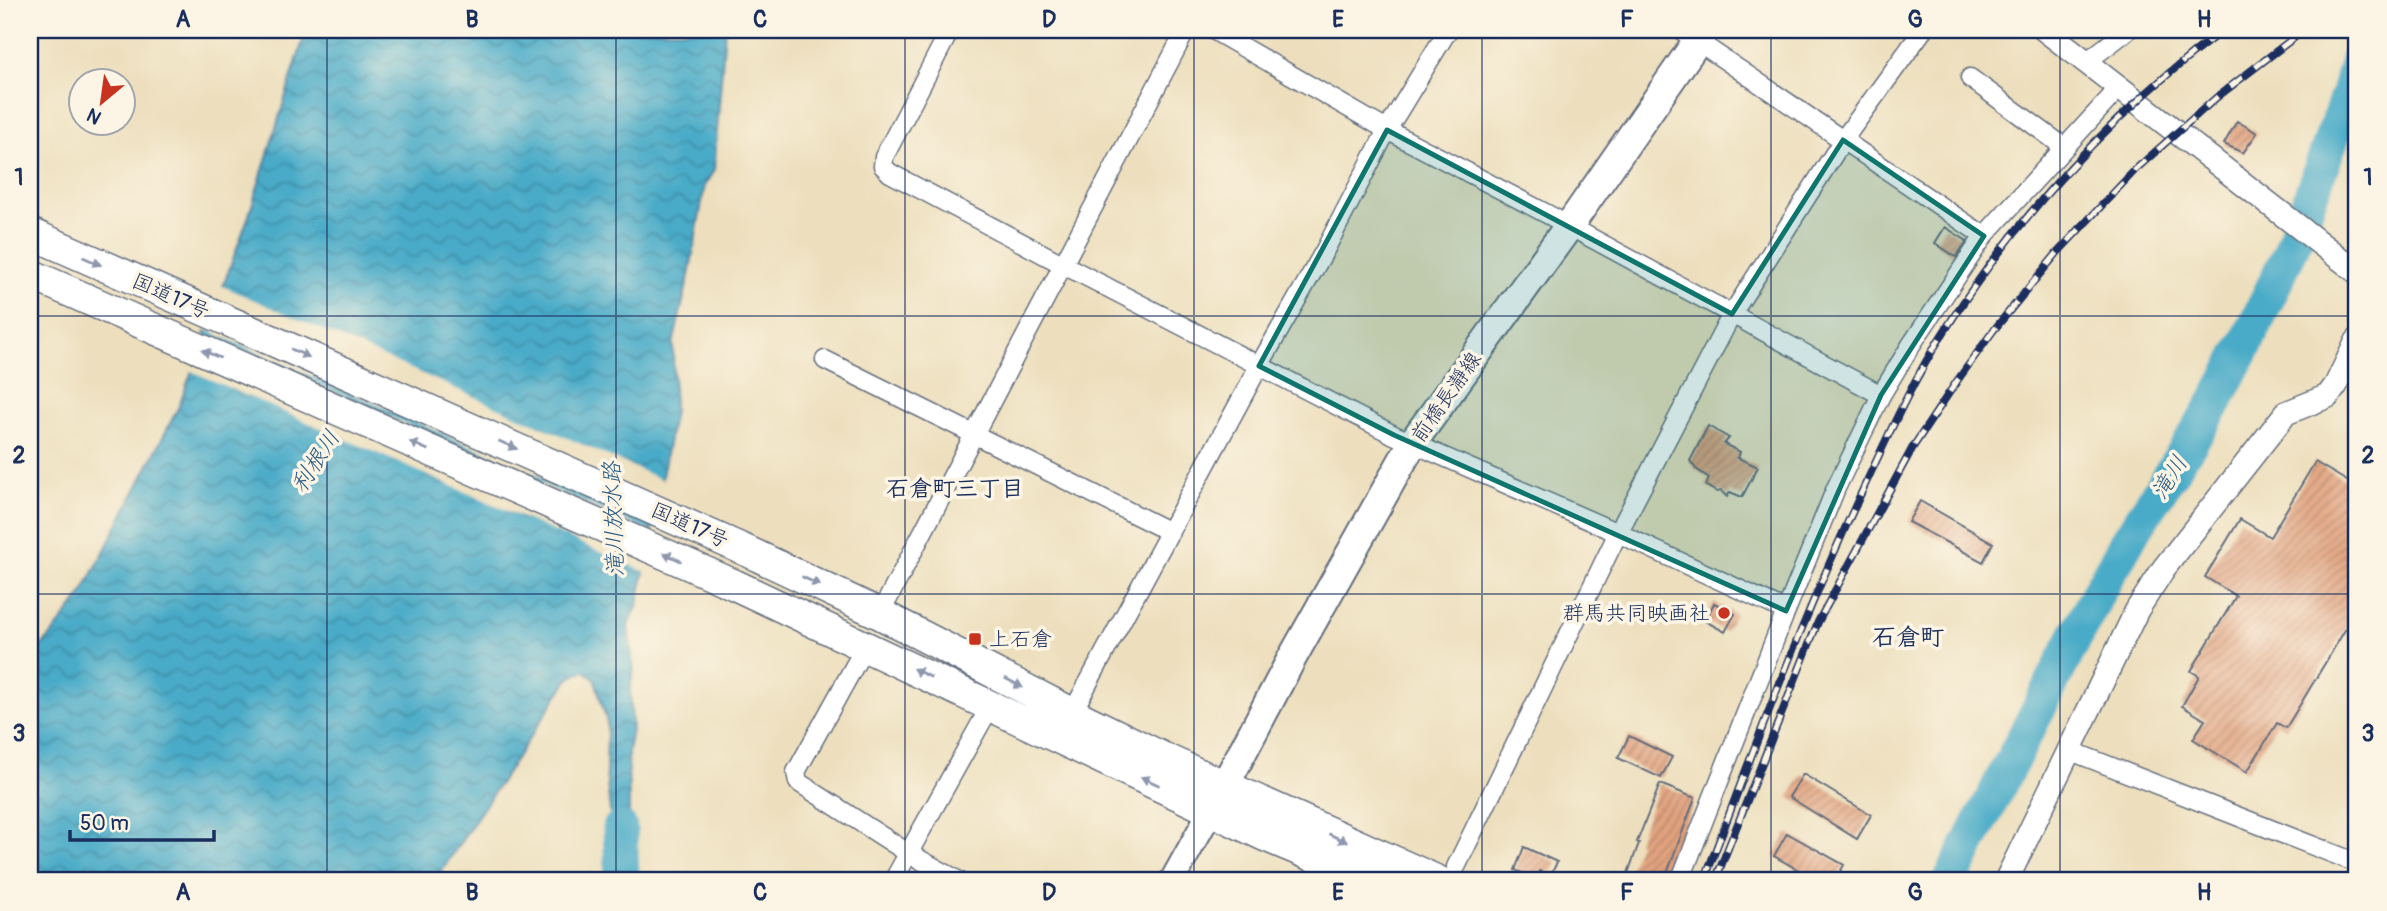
<svg xmlns="http://www.w3.org/2000/svg" width="2387" height="911" font-family="Pangolin,'Klee One',sans-serif">
<defs>
<pattern id="water-waves" width="16" height="10" patternUnits="userSpaceOnUse" patternTransform="scale(1.75)"><rect width="16" height="10" fill="#49abc8"/><path d="M0 5q4-4 8 0t8 0" fill="none" stroke="#3c8ca6"/></pattern>
<pattern id="building-hatch" width="6" height="6" patternUnits="userSpaceOnUse" patternTransform="scale(1.75)"><rect width="6" height="6" fill="#e2a37f"/><path d="M-1 1l2-2M0 6l6-6M5 7l2-2" fill="none" stroke="#b6856b"/></pattern>
</defs>
<rect width="100%" height="100%" fill="#fcf5e5"/>
<filter id="ink" filterUnits="userSpaceOnUse"><feTurbulence type="fractalNoise" baseFrequency=".0143" numOctaves="2"/><feDisplacementMap in="SourceGraphic" scale="14" xChannelSelector="R" yChannelSelector="G"/><feConvolveMatrix kernelMatrix="1 2 1 2 8 2 1 2 1" color-interpolation-filters="sRGB"/></filter>
<filter id="wash" filterUnits="userSpaceOnUse"><feTurbulence type="fractalNoise" baseFrequency=".00686" numOctaves="4" result="noise"/><feDisplacementMap in="SourceGraphic" scale="28" xChannelSelector="R" yChannelSelector="G"/><feGaussianBlur stdDeviation="1.57" result="paint"/><feColorMatrix in="noise" values="0 0 0 0 0 0 0 0 0 0 0 0 0 0 0 0 0 1.4 0 .05"/><feComposite in="paint" operator="in"/></filter>
<g filter="url(#wash)">
<rect width="100%" height="100%" fill="#eddfbd"/>
<path fill="url(#water-waves)" stroke="#326d93" stroke-width="2" d="M306,30H725L714,170L705,185L689,276L673,344L674,412L638,605L628,625L634,672L630,687L632,730L628,751L630,861L622,874L612,830L606,774L607,723L595,680L585,671L580,672L568,680L435,881H30V657L50,637L81,596L179,406L249,215Z"/>
<path fill="#eddfbd" d="M220,285L665,481L656,527L204,329Z
M202,334L655,534L648,573L189,370Z"/>
<g fill="none" stroke-linecap="round" stroke-linejoin="round">
<path stroke="#49abc8" stroke-width="35" d="M620,881L622,874L620,828
M1950,881L2100,589L2128,540L2214,405L2246,344L2291,249L2348,94L2357,60"/>
</g>
<g id="blocks">
<path fill="url(#building-hatch)" d="M2237,121L2257,133L2243,153L2224,144Z
M1945,227L1967,241L1956,257L1935,243Z
M1708,426L1729,438L1724,444L1740,452L1738,458L1758,467L1742,497L1730,492L1727,497L1721,491L1717,492L1706,486L1709,478L1696,469L1690,461Z
M2315,462L2357,487V610L2286,728L2277,723L2247,772L2193,739L2205,720L2182,706L2199,676L2191,671L2236,596L2205,577L2240,519L2270,537Z
M1920,501L1993,543L1983,562L1908,522Z
M1714,603L1735,614L1725,632L1705,621Z
M1629,736L1672,757L1661,778L1618,758Z
M1803,774L1871,815L1857,839L1789,797Z
M1660,784L1695,798L1664,881H1640L1627,876L1639,843L1637,842Z
M1787,833L1844,865L1835,881H1818L1774,856Z
M1524,847L1557,862L1551,875L1539,871L1536,879L1515,870Z"/>
</g>
</g>
<g filter="url(#ink)">
<use href="#blocks" fill-opacity="0" stroke="#646d7f" stroke-width="2"/>
<g fill="none" stroke-linecap="round" stroke-linejoin="round">
<g stroke="#646d7f" stroke-width="21">
<path id="minor" d="M950,30L884,157L883,166L890,173L1062,264L1394,435L1618,533L1786,611
M1213,30L1387,130L1547,214L1881,395
M1681,30L1984,236
M2086,62L2128,30
M1970,78L2064,147
M825,360L1170,532
M880,614L1186,30
M866,645L796,772L798,782L908,853L959,881
M1072,713L1259,366L1325,250L1387,130L1448,30
M2071,751L2357,863
M1456,867L1618,533L1732,314L1843,140L1923,30
M893,881L991,705
M1680,881L1786,611L1836,488L1881,395L1911,345L1984,236L2119,88"/>
</g>
<g stroke="#646d7f" stroke-width="26">
<path id="tertiary" d="M2045,30L2357,272
M2006,881L2137,610L2164,568L2286,413L2328,396L2336,385L2357,341"/>
</g>
<g stroke="#646d7f" stroke-width="28">
<path id="secondary" d="M1172,881L1219,796"/>
</g>
<g stroke="#646d7f" stroke-width="32">
<path id="primary" d="M1224,787L1292,658L1413,442L1569,226L1705,30"/>
</g>
<g stroke="#646d7f" stroke-width="33">
<path id="trunk" d="M30,233L749,552L880,614L1072,713L1170,761L1438,881
M30,274L735,585L1265,836L1373,881"/>
</g>
<use href="#minor" stroke="#fff" stroke-width="18"/>
<use href="#tertiary" stroke="#fff" stroke-width="23"/>
<use href="#secondary" stroke="#fff" stroke-width="24"/>
<use href="#primary" stroke="#fff" stroke-width="28"/>
<use href="#trunk" stroke="#fff" stroke-width="30"/>
<g stroke="#1b2f5e" stroke-width="8">
<path id="rail" d="M1704,881C1754,748 1804,614 1865,485C1889,434 1912,382 1942,335C2016,217 2112,114 2223,30
M1715,881L1818,622L1913,447L1957,381L1993,331L2058,252L2136,169L2217,97L2304,30"/>
</g>
<use href="#rail" stroke="#fcf5e5" stroke-width="5" stroke-dasharray="16" stroke-linecap="butt"/>
</g>
<defs><path id="oneway-solid" d="M-6-.8H1V-3.2L6.5 0L1 3.2V.8H-6Z" transform="scale(1.75)"/></defs>
<g fill="#8d97ae">
<use href="#oneway-solid" transform="translate(92 261) rotate(24)"/>
<use href="#oneway-solid" transform="translate(300 353) rotate(24)"/>
<use href="#oneway-solid" transform="translate(211 354) rotate(-156)"/>
<use href="#oneway-solid" transform="translate(508 445) rotate(24)"/>
<use href="#oneway-solid" transform="translate(419 446) rotate(-156)"/>
<use href="#oneway-solid" transform="translate(672 557) rotate(-156)"/>
<use href="#oneway-solid" transform="translate(811 581) rotate(25)"/>
<use href="#oneway-solid" transform="translate(922 673) rotate(-154)"/>
<use href="#oneway-solid" transform="translate(1014 683) rotate(28)"/>
<use href="#oneway-solid" transform="translate(1150 781) rotate(-155)"/>
<use href="#oneway-solid" transform="translate(1338 838) rotate(24)"/>
</g>
</g>
<path fill="#0f766e" fill-opacity="0.2" stroke="#0f766e" stroke-width="5" stroke-linejoin="round" d="M1387,130L1732,314L1843,140L1984,236L1881,395L1786,611L1394,435L1259,366Z"/>
<path fill="none" stroke="#1b2f5e" stroke-width="2" stroke-opacity="0.55" d="M327,30V881M616,30V881M905,30V881M1194,30V881M1482,30V881M1771,30V881M2060,30V881M30,316H2357M30,594H2357"/>
<g fill="#c8321e" stroke="#fcf5e5" stroke-width="2.5">
<circle cx="1724" cy="613" r="7"/>
<rect x="968" y="632" width="14" height="14" rx="3.5"/>
</g>
<g text-anchor="middle" stroke-width="7" stroke-linejoin="round" paint-order="stroke">
<g font-size="21" fill="#1b2f5e" stroke="#fcf5e5">
<text transform="translate(171 296) rotate(24)" y="7">国道17号</text>
<text transform="translate(1446 397) rotate(-55)" y="7">前橋長瀞線</text>
<text transform="translate(690 525) rotate(24)" y="7">国道17号</text>
</g>
<g font-size="21" fill="#1b2f5e" stroke="#fcf5e5" text-anchor="end">
<text x="1710" y="620">群馬共同映画社</text>
<text x="989" y="646" text-anchor="start">上石倉</text>
</g>
<g font-size="23" font-style="italic" fill="#2b5a83" stroke="#fcf5e5">
<text transform="translate(315 461) rotate(-57)" y="8">利根川</text>
<text transform="translate(2169 477) rotate(-58)" y="8">滝川</text>
<text transform="translate(613 519) rotate(-92)" y="8">滝川放水路</text>
</g>
<g font-size="23" font-weight="bold" fill="#1b2f5e" stroke="#fcf5e5">
<text x="955" y="496">石倉町三丁目</text>
</g>
<g font-size="24" font-weight="bold" fill="#1b2f5e" stroke="#fcf5e5">
<text x="1908" y="645">石倉町</text>
</g>
</g>
<rect width="2387" height="911" fill="none" stroke="#fcf5e5" stroke-width="77"/>
<g transform="translate(102 102) rotate(209)"><circle r="33" fill="#fcf5e5" stroke="#a2a6af" stroke-width="2"/>
<path d="M0-5L12 26L0 18L-12 26Z" fill="#c8321e"/>
<text y="-10" font-size="19" font-weight="bold" text-anchor="middle" fill="#1b2f5e">N</text>
</g>
<path d="M70 830v10h144v-10" fill="none" stroke="#1b2f5e" stroke-width="3.5"/>
<text x="80" y="830" font-size="21" fill="#1b2f5e" stroke="#fcf5e5" stroke-width="5" paint-order="stroke">50 m</text>
<rect x="38" y="38" width="2310" height="834" fill="none" stroke="#1b2f5e" stroke-width="2.5"/>
<g font-size="23" text-anchor="middle" font-weight="bold" fill="#1b2f5e">
<text x="183" y="27">A</text>
<text x="472" y="27">B</text>
<text x="760" y="27">C</text>
<text x="1049" y="27">D</text>
<text x="1338" y="27">E</text>
<text x="1627" y="27">F</text>
<text x="1915" y="27">G</text>
<text x="2204" y="27">H</text>
<text x="19" y="185">1</text>
<text x="2368" y="185">1</text>
<text x="19" y="463">2</text>
<text x="2368" y="463">2</text>
<text x="19" y="741">3</text>
<text x="2368" y="741">3</text>
<text x="183" y="900">A</text>
<text x="472" y="900">B</text>
<text x="760" y="900">C</text>
<text x="1049" y="900">D</text>
<text x="1338" y="900">E</text>
<text x="1627" y="900">F</text>
<text x="1915" y="900">G</text>
<text x="2204" y="900">H</text>
</g>
</svg>
